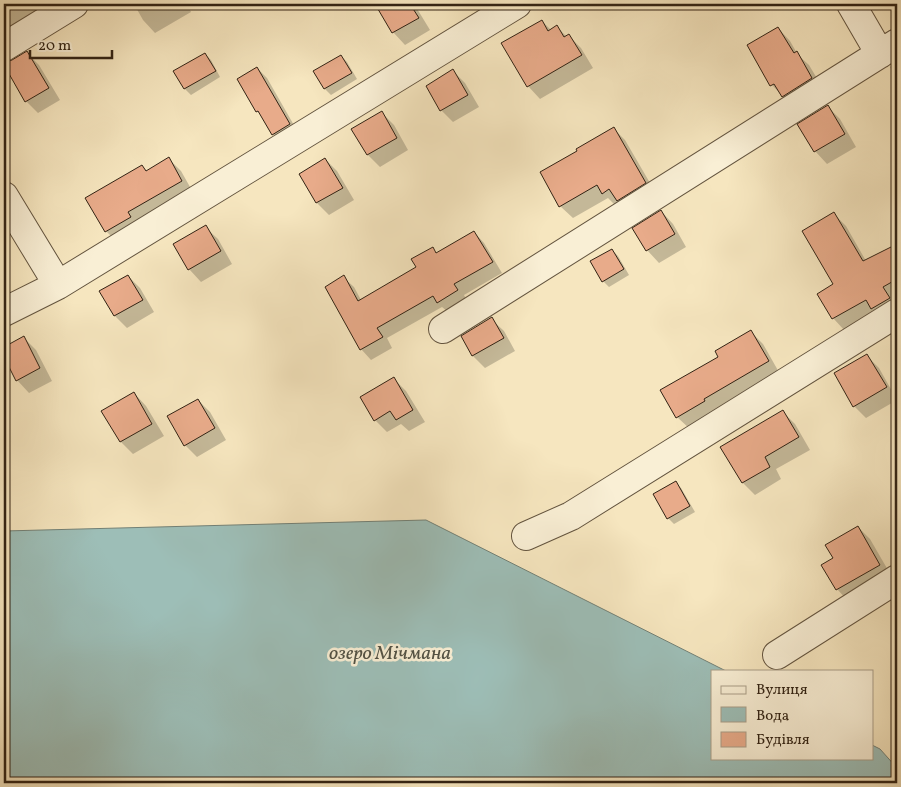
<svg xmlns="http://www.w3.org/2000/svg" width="901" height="787" font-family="Vollkorn,serif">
<rect width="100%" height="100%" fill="#f6e6bf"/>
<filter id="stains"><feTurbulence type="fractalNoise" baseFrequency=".004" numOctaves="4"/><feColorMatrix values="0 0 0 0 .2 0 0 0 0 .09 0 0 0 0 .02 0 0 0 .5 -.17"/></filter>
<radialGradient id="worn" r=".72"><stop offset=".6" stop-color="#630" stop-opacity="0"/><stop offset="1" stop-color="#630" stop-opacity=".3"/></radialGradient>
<path fill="#9dbeb7" stroke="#728076" d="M426,520L726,671H712V758H872V745L880,749L897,768V783H4V531Z"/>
<path fill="#0003" d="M4,4H69L4,53Z
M134,4H187L191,12L155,33L143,20Z
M389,4H413L416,7L430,30L405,45L393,32L380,9Z
M542,21L551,30L557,27L567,37L569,36L581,48L593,68L540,99L528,86Z
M778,28L790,41L798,55L809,65L824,90L795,109L772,85Z
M27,53L39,65L60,100L38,113L26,101Z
M205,54L211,60L220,77L191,95L185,89L175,72Z
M341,56L347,62L357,79L331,95L325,89L315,71Z
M897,63V79L890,67Z
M257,68L267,78L299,134L283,144L273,134L262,116L257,111Z
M453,71L465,83L479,107L453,122L441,110Z
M828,107L840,119L856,147L827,164L815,151Z
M382,113L394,125L408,150L380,167L368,155L353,129Z
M613,128L625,140L657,195L615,205L608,198L573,218L560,206L579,151Z
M169,159L181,171L194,194L118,243L106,231L142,166L147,171Z
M325,159L337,171L354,200L329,215L317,203Z
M661,211L673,224L686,247L659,263L647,250Z
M834,214L846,226L866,261L897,244V298L895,299L897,304L845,331L833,318L835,284Z
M205,227L218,239L232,264L201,282L189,269Z
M474,232L484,243L502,273L464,295L467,301L448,312L442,307L387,338L392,348L371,360L361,349L343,277L354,287L361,300L418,267L432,248L438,254Z
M612,250L618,256L629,275L609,287L603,281Z
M128,276L140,288L154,312L127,328L115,316L101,292Z
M491,319L504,331L515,351L485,368L473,356L463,337Z
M751,332L763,344L780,374L690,429L677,417L662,391L720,358Z
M24,338L36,350L52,381L29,393L17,380L4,354V348Z
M867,356L879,368L897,400L866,418L854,406Z
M394,379L406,391L425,422L409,431L401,424L387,432L375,420Z
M134,393L146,406L164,436L133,454L121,442Z
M198,400L210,412L226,440L197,457L185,445Z
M783,412L795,424L810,450L776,469L781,479L755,495L743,483L722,447Z
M676,483L681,488L695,512L674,524L668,518Z
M858,527L870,539L892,577L849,602L837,589L823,565L835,559Z"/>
<path fill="#e8ab8a" stroke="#322314" d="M375,4H410L419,18L392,33Z
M542,20L548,31L557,25L564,37L569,34L582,55L527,87L501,43Z
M778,27L794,53L797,51L812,78L782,97L774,84L770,86L747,45Z
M27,51L49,88L25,102L4,65V63L12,60Z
M205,53L216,71L184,89L173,71Z
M341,55L352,73L324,89L313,71Z
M257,67L290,124L272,135L258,111L256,112L237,79Z
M453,69L468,95L440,111L426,86Z
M828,105L845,134L814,152L797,124Z
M382,111L397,138L367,155L351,129Z
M614,127L646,183L617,201L609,189L602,194L597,185L559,207L540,172L577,151L576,149Z
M169,157L182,181L128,212L131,217L105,232L85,198L142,165L146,171Z
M325,158L343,188L316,203L299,174Z
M661,210L675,234L646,251L632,228Z
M834,212L863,261L897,244V279L883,287L890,298L871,309L866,300L832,319L817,294L833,284L802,231Z
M206,225L221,251L188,270L173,244Z
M474,231L493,262L454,284L458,290L437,303L433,296L377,328L383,337L360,350L325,287L344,275L358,301L416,267L411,259L433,247L436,253Z
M612,249L624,269L602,282L590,261Z
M128,275L143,300L114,316L99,291Z
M492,317L504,338L472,356L461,336Z
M751,330L769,361L704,399L705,401L676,418L660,390L718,357L715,351Z
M24,336L40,368L16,381L4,357V347Z
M867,354L887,387L853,407L834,373Z
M394,377L413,410L396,420L390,411L374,421L360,397Z
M134,392L152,424L120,442L101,411Z
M198,399L215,428L184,446L167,416Z
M783,410L799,437L765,457L770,467L742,483L720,447Z
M676,481L690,506L667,519L653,494Z
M858,526L880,565L836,590L821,565L833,558L825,545Z"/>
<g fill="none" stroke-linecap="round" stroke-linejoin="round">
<g stroke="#63543f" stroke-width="30">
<path id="minor" d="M851,4L880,54
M4,47L74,4
M4,196L58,285
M4,312L58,285L517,4
M443,329L897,43
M526,536L571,516L897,313
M777,655L897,579"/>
</g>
<use href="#minor" stroke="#f9efd5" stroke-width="28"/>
</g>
<g text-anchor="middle" stroke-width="5" stroke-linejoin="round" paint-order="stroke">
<g font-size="20" font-style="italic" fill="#525245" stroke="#f9efd5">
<text x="390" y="659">озеро Мічмана</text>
</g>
</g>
<rect width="901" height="787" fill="none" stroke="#f6e6bf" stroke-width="20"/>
<rect x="5" y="5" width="891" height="777" fill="none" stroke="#322314" stroke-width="2.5"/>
<rect x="10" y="10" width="881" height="767" fill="none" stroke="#322314"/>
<rect x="711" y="670" width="162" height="90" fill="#f9efd5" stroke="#a99d88"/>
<rect x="721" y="686" width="25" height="8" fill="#f9efd5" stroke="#a99d88"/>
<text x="756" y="694" font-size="15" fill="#322314">Вулиця</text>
<rect x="721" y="707" width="25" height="15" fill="#9dbeb7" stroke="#a99d88"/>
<text x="756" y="720" font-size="15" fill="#322314">Вода</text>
<rect x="721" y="732" width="25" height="15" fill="#e8ab8a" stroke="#a99d88"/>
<text x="756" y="744" font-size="15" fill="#322314">Будівля</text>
<path d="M30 50v8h82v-8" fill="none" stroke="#322314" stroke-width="2.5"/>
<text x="38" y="50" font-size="15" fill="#322314" stroke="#f9efd5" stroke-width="4" paint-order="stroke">20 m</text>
<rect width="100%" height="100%" filter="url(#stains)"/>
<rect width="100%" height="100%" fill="url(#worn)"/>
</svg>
